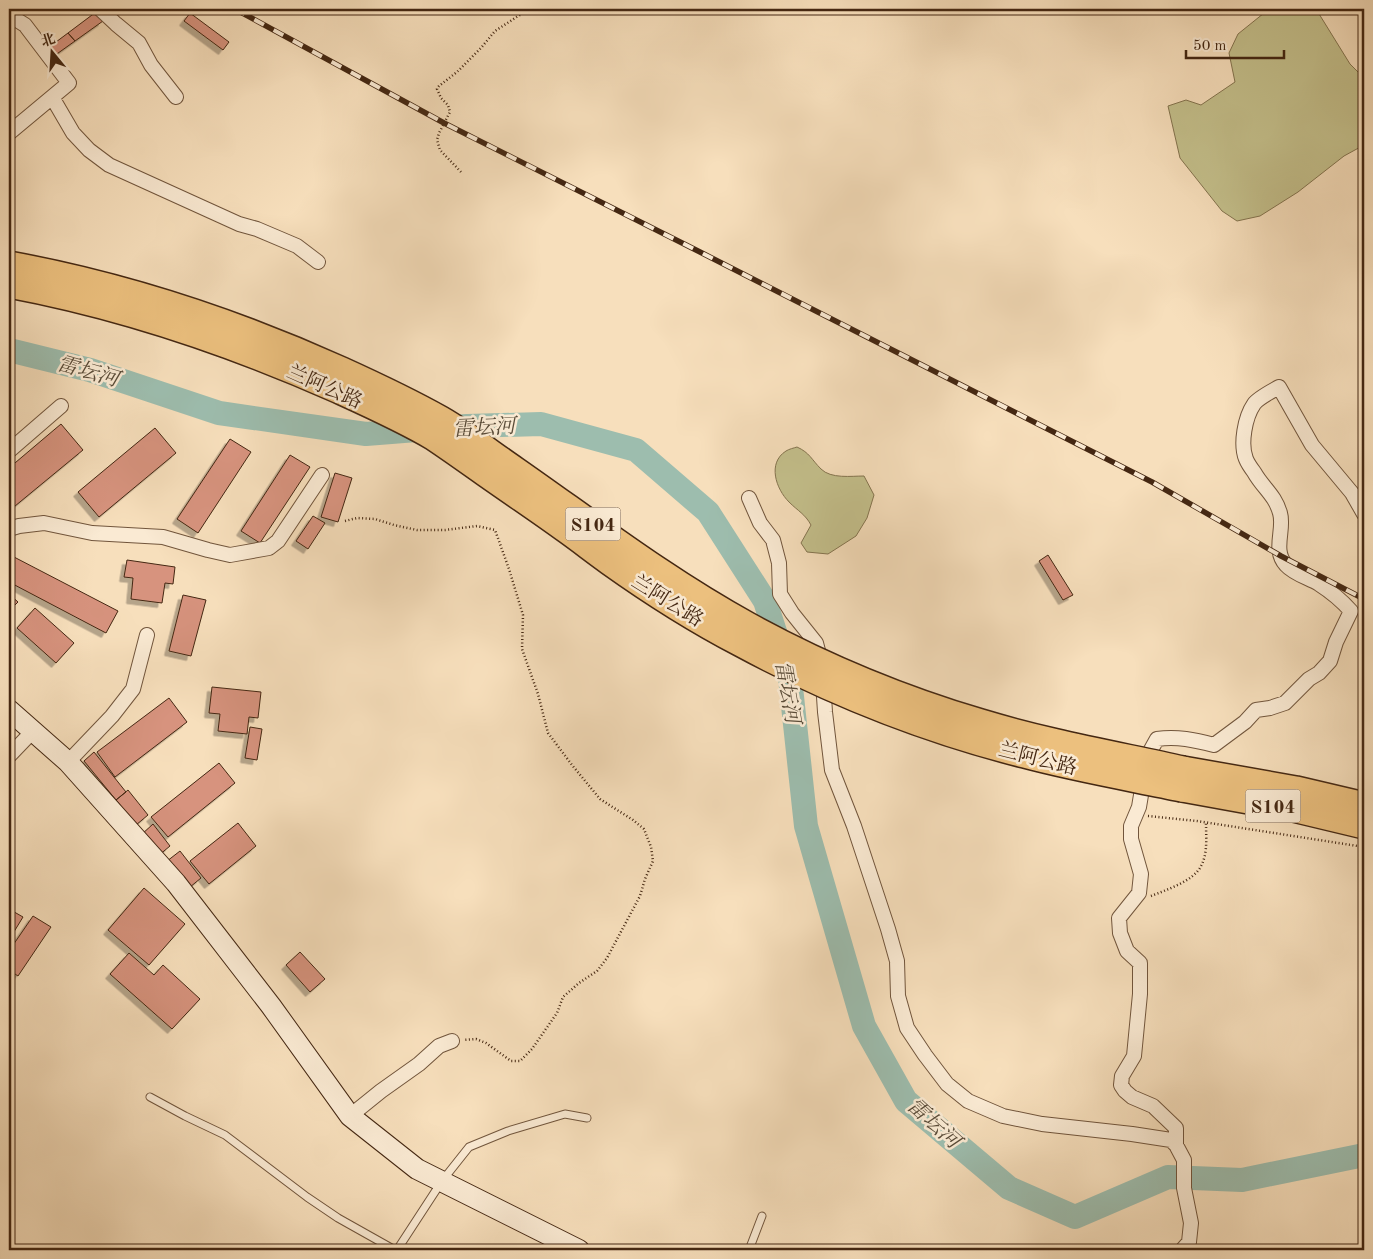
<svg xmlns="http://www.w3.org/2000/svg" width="1373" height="1259" font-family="'Old Standard TT','Noto Serif SC',serif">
<defs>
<filter id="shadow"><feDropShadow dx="-4.5" dy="4.5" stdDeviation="0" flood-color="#0004"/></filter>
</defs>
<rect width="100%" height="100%" fill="#f7dfbc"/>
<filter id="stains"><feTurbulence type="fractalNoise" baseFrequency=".004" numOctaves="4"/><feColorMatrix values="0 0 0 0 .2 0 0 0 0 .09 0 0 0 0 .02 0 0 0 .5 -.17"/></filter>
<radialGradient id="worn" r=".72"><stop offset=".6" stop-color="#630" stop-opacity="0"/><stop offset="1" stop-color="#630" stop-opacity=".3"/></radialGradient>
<path fill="#c4c08c" stroke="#84744f" d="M1269,9H1316L1350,64L1364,78V145L1344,156L1298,192L1260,216L1237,221L1222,211L1180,158L1168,106L1186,100L1201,105L1235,82L1229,53L1238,34Z
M797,447C810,453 811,459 821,469C831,479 851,476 864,476L874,495L867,518L856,536L828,554L807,552L801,543L811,525C805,514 798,511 789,502C776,489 767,463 786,451C789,449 794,448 797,447Z"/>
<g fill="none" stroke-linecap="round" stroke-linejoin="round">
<path stroke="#9dbdae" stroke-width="24" d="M9,350L90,370L219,413L366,434L467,426L541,424L636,450L708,512L765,601L790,678L806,826L864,1026L906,1101L1009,1188L1075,1217L1168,1177L1242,1180L1364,1155"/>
</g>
<path fill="#d7937e" stroke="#442712" filter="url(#shadow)" d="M96,12L103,21L75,41L68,33Z
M190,13L229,42L223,50L184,21Z
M68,33L75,41L54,56L48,48Z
M61,424L83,450L9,511V468Z
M155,428L176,453L99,517L78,492Z
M230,439L251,452L198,533L177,519Z
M290,455L310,467L260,543L241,531Z
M335,473L352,478L338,522L321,517Z
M313,516L325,523L308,549L296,541Z
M1048,555L1073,595L1063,600L1039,561Z
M14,557L118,611L106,633L9,582V567Z
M127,560L175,567L173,584L165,583L162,603L131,599L133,578L124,577Z
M9,594L18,602L9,611Z
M183,595L206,600L191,656L169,651Z
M35,608L74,643L56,663L17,628Z
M212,687L261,692L258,718L249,717L247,734L218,731L220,714L209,713Z
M169,698L187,722L115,777L97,752Z
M250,727L262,729L257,760L245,758Z
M94,752L126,792L116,800L84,761Z
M219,763L235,783L168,837L151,817Z
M128,790L148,815L136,825L116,800Z
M238,823L256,846L209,884L190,861Z
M153,824L170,846L158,856L141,835Z
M180,851L201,878L184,892L162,865Z
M144,888L185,924L149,965L108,930Z
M9,909L23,917L9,940Z
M33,916L51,927L18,976L9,970V951Z
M300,952L325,979L310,992L286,965Z
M129,953L154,975L163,965L200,999L172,1029L110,974Z"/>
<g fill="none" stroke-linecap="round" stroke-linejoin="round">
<g stroke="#71553c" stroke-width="9">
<path id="lane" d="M150,1097L185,1116L225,1135L307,1197L338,1218L395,1250
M397,1250L442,1181L469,1147L508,1131L565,1114L587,1118
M749,1250L762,1216"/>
</g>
<g stroke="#71553c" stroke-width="16">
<path id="street" d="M100,9L116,24L139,43L151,65L176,97
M9,15L25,25L69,83L9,133
M52,97L73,133L89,150L109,165L239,224L257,229L297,246L318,262
M9,451L61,406
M749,498L760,523L773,540L779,563L780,594L792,613L816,643L822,666L825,712L832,770L854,826L888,929L897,961L898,996L907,1028L925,1055L947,1084L968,1101L1003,1116L1042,1124L1132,1134L1171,1140L1176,1145L1184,1160V1188L1191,1223L1189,1242L1182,1250
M9,529L19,526L44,523L92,533L163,537L208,550L230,555L269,548L278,541L322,475
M9,756L33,731
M68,762L112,716L133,689L147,635
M350,1116L381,1091L419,1064L439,1046L452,1041
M1176,1145V1128L1153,1106L1132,1097L1125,1091L1121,1085L1122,1076L1134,1056L1140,994V963L1127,951L1120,933L1119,918L1139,893L1141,874L1131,839V826L1139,807L1143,783L1142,766L1157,739C1177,736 1195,740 1214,745L1245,722L1256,710L1270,708L1285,703L1309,679L1319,673L1330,661L1336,642L1351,611C1342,601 1330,591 1319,584C1309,578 1294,574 1286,565C1272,550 1285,529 1280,513C1275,495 1263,488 1254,472C1251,468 1248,464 1246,459C1240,444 1245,417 1254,404C1258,398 1272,391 1279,387L1312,445L1352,493L1364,514"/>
</g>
<g stroke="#442712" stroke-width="22">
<path id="secondary" d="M9,710L68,762L176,883L271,1006L350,1116L417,1169L579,1250"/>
</g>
<g stroke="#442712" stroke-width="28">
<path id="highway" d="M1183,769L1296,789L1364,805
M1182,789L1293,809L1364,826"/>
</g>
<path stroke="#442712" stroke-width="2.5" stroke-dasharray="1 2.5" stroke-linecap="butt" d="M461,172L440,150L437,140L439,133L450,112L448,105L441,98L437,89L439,86L457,72L481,48L495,31L529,9
M345,521L357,518L375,519L394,525L417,530H445L477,526L495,530L509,569L523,615L522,649L538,694L548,733L572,765L600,799L633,820L644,829L651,847L653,861L645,879L640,896L607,958L597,971L579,983L563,997L557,1013L532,1049L520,1061H511L486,1043L476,1039L463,1040
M1148,816L1197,821L1364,847
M1151,896C1166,890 1194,881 1201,866C1208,853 1206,837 1206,823"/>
<use href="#lane" stroke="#faead3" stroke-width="7"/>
<use href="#street" stroke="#faead3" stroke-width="14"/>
<use href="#secondary" stroke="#faead3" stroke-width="20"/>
<use href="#highway" stroke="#ecc07e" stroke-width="25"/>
<g stroke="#442712" stroke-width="5.5">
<path id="rail" d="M235,9L444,123L700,252L1152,482L1281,556L1364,599"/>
</g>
<use href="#rail" stroke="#faead3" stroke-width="4" stroke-dasharray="11" stroke-linecap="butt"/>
<g stroke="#442712" stroke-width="28" stroke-linecap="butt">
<path id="highway-bridge" d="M9,264C123,285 236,322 342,370C375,385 409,401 441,419C467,434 491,453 516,470C592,523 666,580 748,625C821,665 900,698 981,722C1047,742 1115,754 1183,769
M9,285C121,306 231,343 335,389C368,404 404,420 434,438C452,450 470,463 487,475C514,494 541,512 567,531C581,541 595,552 609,562C651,592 695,620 741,644C830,692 925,730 1024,755C1076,769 1129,778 1182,789"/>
</g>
<use href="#highway-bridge" stroke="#ecc07e" stroke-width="25"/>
</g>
<g text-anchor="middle" stroke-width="5" stroke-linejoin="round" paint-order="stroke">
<g fill="#faead3" stroke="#7b624c" stroke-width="1">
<rect x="565.5" y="507.5" width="55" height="33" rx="4"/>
<rect x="1245.5" y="789.5" width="55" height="33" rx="4"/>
</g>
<g font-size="19" font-weight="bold" fill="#442712">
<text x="593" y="531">S104</text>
<text x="1273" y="813">S104</text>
</g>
<g font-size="20" fill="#442712" stroke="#faead3">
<text transform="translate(325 386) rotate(24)" y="7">兰阿公路</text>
<text transform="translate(668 600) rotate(32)" y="7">兰阿公路</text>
<text transform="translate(1038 758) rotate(14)" y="7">兰阿公路</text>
</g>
<g font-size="21" font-style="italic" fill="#5a4c39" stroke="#faead3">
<text transform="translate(88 371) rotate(16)" y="7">雷坛河</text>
<text transform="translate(484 427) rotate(-3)" y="7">雷坛河</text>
<text transform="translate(788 692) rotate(80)" y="7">雷坛河</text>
<text transform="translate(934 1123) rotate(42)" y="7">雷坛河</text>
</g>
</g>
<rect width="1373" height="1259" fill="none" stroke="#f7dfbc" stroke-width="30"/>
<rect x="10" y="10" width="1353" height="1239" fill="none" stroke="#442712" stroke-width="2.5"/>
<rect x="15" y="15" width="1343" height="1229" fill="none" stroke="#442712"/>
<g transform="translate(52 52) rotate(342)" stroke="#faead3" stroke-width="4" paint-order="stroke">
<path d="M0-4L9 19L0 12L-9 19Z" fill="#442712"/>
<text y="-8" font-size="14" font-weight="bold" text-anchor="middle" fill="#442712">北</text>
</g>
<path d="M1186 50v8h98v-8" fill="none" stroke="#442712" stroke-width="2.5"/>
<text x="1193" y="50" font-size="15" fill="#442712" stroke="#faead3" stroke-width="4" paint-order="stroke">50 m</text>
<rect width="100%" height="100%" filter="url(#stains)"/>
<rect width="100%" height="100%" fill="url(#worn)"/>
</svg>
